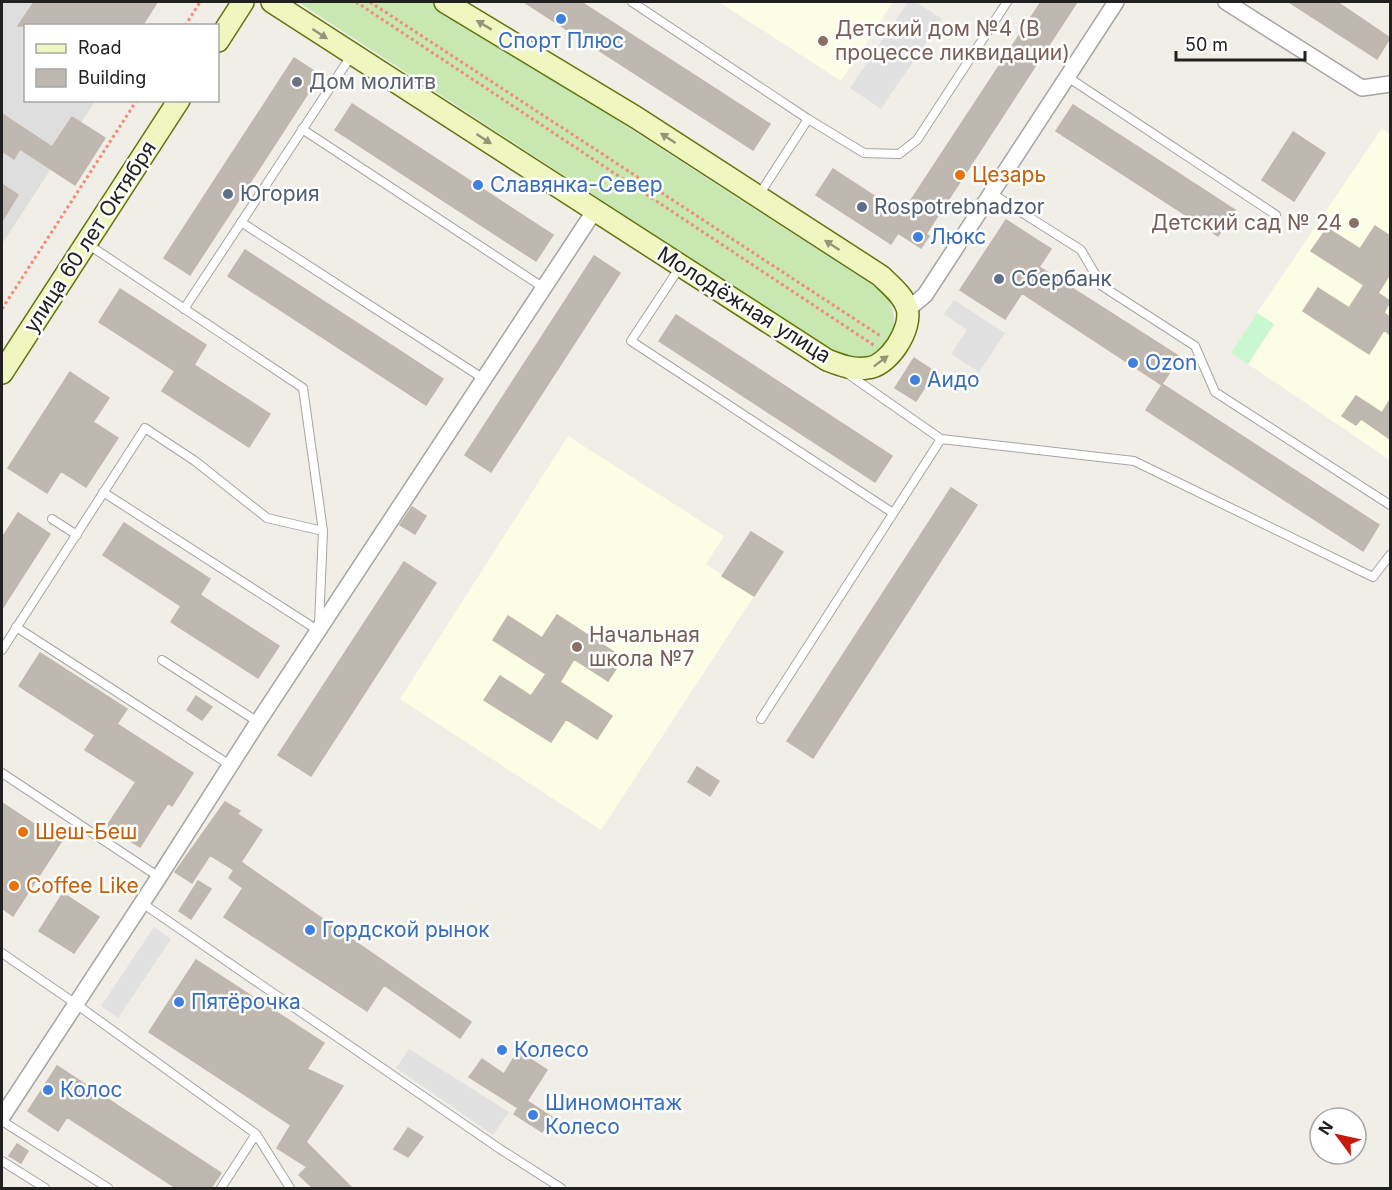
<svg xmlns="http://www.w3.org/2000/svg" width="1392" height="1190" font-family="Inter,sans-serif">
<rect width="100%" height="100%" fill="#f1eee8"/>
<path fill="#dfdede" d="M2,2H159L143,25L26,26V100L95,101L2,244Z"/>
<path fill="#fbfde4" d="M719,2H893L841,81Z
M1382,128L1390,134V460L1248,364L1274,324L1257,313Z
M568,436L724,536L706,564L754,596L601,830L400,699Z"/>
<path fill="#c8e7b1" d="M298,2H434L883,292C911,327 882,370 839,355Z"/>
<path fill="#c9f7d0" d="M1257,313L1274,324L1248,364L1231,353Z"/>
<path fill="#e1e1e1" d="M908,2H916L942,19L881,109L850,88Z
M954,300L1005,333L979,372L951,354L967,330L944,314Z
M154,927L171,939L118,1018L101,1006Z
M409,1049L509,1112L493,1135L396,1068Z"/>
<path fill="#beb8b1" stroke="#c2b7ab" stroke-width="1.5" d="M34,2H157L142,26H18Z
M524,2H581L770,124L753,150Z
M1041,2H1077L926,234L929,236L921,248L898,233L891,244L816,195L833,169L902,214Z
M1289,2H1337L1390,38L1377,59Z
M294,58L320,75L190,275L164,258Z
M352,104L553,235L536,261L335,130Z
M1073,105L1235,210L1218,236L1056,131Z
M2,114L52,147L72,117L105,138L75,185L20,149L14,159L2,151Z
M1293,132L1325,153L1294,201L1262,180Z
M2,184L18,195L2,221Z
M1006,220L1051,249L1039,267L1180,357L1162,384L1379,525L1363,551L1146,410L1162,385L1022,293L1005,319L960,290Z
M1375,226L1390,236V274L1378,293L1390,301L1384,313L1390,317V335L1384,330L1369,354L1303,311L1318,288L1349,308L1364,285L1311,251L1327,228L1360,249Z
M245,250L443,379L426,405L228,276Z
M594,256L620,273L491,472L465,455Z
M120,289L206,345L194,365L270,414L249,447L162,391L175,371L99,322Z
M676,315L892,456L875,482L659,341Z
M914,358L935,372L916,401L895,388Z
M70,372L109,398L93,422L118,438L86,487L61,471L47,493L8,468Z
M1356,396L1382,413L1390,400V439L1361,419L1356,425L1342,416Z
M951,488L977,505L813,758L787,741Z
M412,507L426,516L415,534L400,525Z
M18,513L50,534L2,609V538Z
M124,523L210,579L200,595L279,646L258,678L171,622L181,606L103,555Z
M751,532L783,552L754,596L722,576Z
M404,562L436,583L311,776L278,755Z
M557,615L623,658L608,681L574,659L560,682L612,716L597,739L566,719L551,742L484,700L500,676L531,696L546,674L493,640L508,616L542,638Z
M40,653L127,709L117,724L193,773L172,806L168,803L140,847L107,826L136,782L85,750L95,735L19,686Z
M196,696L212,707L202,720L187,710Z
M697,767L719,781L710,796L688,782Z
M225,802L240,811L237,814L262,830L241,862L471,1022L460,1038L384,985L367,1011L224,917L243,888L229,878L234,870L210,855L192,883L175,872Z
M2,803L61,842L13,916L2,908Z
M198,881L211,889L191,919L179,911Z
M63,893L99,917L74,953L39,931Z
M196,960L324,1043L307,1069L343,1086L306,1142L352,1188H313L299,1175L307,1167L277,1148L291,1125L149,1032Z
M518,1051L547,1070L527,1101L552,1117L542,1132L514,1114L518,1108L469,1077L482,1059L504,1074Z
M57,1066L221,1173L211,1188H176L67,1117L58,1131L28,1111Z
M408,1128L423,1137L408,1157L394,1149Z
M17,1144L28,1151L21,1163L9,1156Z"/>
<g fill="none" stroke-linecap="round" stroke-linejoin="round">
<g stroke="#a5a5a5" stroke-width="10">
<path id="service" d="M632,2L808,119L864,153L899,154L917,140L1007,2
M1066,76L1276,215
M302,129L544,288
M991,193L1081,250L1102,286L1195,346L1215,392L1390,505
M759,195L808,119
M241,222L484,379
M86,243L303,388L323,531L319,624
M680,267L631,341L893,513
M184,309L351,56
M941,439L1134,461L1373,577L1390,555
M103,492L319,631
M52,519L77,535
M16,627L230,765
M2,650L145,428L195,461L267,518L323,531
M162,660L258,722
M761,719L941,439L848,374
M2,773L159,877
M142,903L500,1149L561,1188
M2,953L76,1004L256,1134L290,1188
M2,1121L108,1188
M2,1161L45,1188
M221,1188L256,1134"/>
</g>
<g stroke="#a5a5a5" stroke-width="18">
<path id="minor" d="M1226,2L1362,88L1390,84
M907,310L925,295L1116,2
M2,1117L159,877L258,722L595,210"/>
</g>
<g stroke="#60740b" stroke-width="24">
<path id="secondary" d="M272,2L827,360C840,365 852,370 867,368C888,367 913,329 907,308C903,295 891,286 881,276L637,118L445,2
M218,41L243,2
M2,373L179,100"/>
</g>
<path stroke="#f28e77" stroke-width="3" stroke-dasharray="3 3" stroke-linecap="butt" d="M356,2L875,346
M370,2L882,337
M185,26L200,2
M2,309L137,100"/>
<use href="#service" stroke="#fff" stroke-width="8"/>
<use href="#minor" stroke="#fff" stroke-width="15"/>
<use href="#secondary" stroke="#eff6c0" stroke-width="21"/>
</g>
<defs><path id="oneway-solid" d="M-6-.8H1V-3.2L6.5 0L1 3.2V.8H-6Z" transform="scale(1.5)"/></defs>
<g fill="#929678">
<use href="#oneway-solid" transform="translate(484 25) rotate(-149)"/>
<use href="#oneway-solid" transform="translate(320 34) rotate(33)"/>
<use href="#oneway-solid" transform="translate(668 138) rotate(-147)"/>
<use href="#oneway-solid" transform="translate(484 139) rotate(33)"/>
<use href="#oneway-solid" transform="translate(832 245) rotate(-147)"/>
<use href="#oneway-solid" transform="translate(881 361) rotate(-37)"/>
</g>
<g fill="#3f7fe0" stroke="#fff" stroke-width="2">
<circle cx="561" cy="19" r="6"/>
<circle cx="478" cy="185" r="6"/>
<circle cx="918" cy="237" r="6"/>
<circle cx="1133" cy="363" r="6"/>
<circle cx="915" cy="380" r="6"/>
<circle cx="310" cy="930" r="6"/>
<circle cx="179" cy="1002" r="6"/>
<circle cx="502" cy="1050" r="6"/>
<circle cx="48" cy="1090" r="6"/>
<circle cx="533" cy="1115" r="6"/>
</g>
<g fill="#8d6e63" stroke="#fff" stroke-width="2">
<circle cx="823" cy="41" r="6"/>
<circle cx="1354" cy="223" r="6"/>
<circle cx="577" cy="647" r="6"/>
</g>
<circle fill="#6b7280" stroke="#fff" stroke-width="2" cx="297" cy="82" r="6"/>
<g fill="#e8710a" stroke="#fff" stroke-width="2">
<circle cx="960" cy="175" r="6"/>
<circle cx="23" cy="832" r="6"/>
<circle cx="14" cy="886" r="6"/>
</g>
<g fill="#5c6f8a" stroke="#fff" stroke-width="2">
<circle cx="228" cy="194" r="6"/>
<circle cx="862" cy="207" r="6"/>
<circle cx="999" cy="279" r="6"/>
</g>
<g text-anchor="middle" stroke-width="5" stroke-linejoin="round" paint-order="stroke">
<g font-size="21" fill="#785e54" stroke="#fff" text-anchor="start">
<text x="835" y="36">Детский дом №4 (В<tspan x="835" dy="24">процессе ликвидации)</tspan></text>
<text x="1342" y="230" text-anchor="end">Детский сад № 24</text>
<text x="589" y="642">Начальная<tspan x="589" dy="24">школа №7</tspan></text>
</g>
<g font-size="21" fill="#366cbe" stroke="#fff" text-anchor="start">
<text x="561" y="48" text-anchor="middle">Спорт Плюс</text>
<text x="490" y="192">Славянка-Север</text>
<text x="930" y="244">Люкс</text>
<text x="1145" y="370">Ozon</text>
<text x="927" y="387">Аидо</text>
<text x="322" y="937">Гордской рынок</text>
<text x="191" y="1009">Пятёрочка</text>
<text x="514" y="1057">Колесо</text>
<text x="60" y="1097">Колос</text>
<text x="545" y="1110">Шиномонтаж<tspan x="545" dy="24">Колесо</tspan></text>
</g>
<g font-size="21" fill="#5b616d" stroke="#fff" text-anchor="start">
<text x="309" y="89">Дом молитв</text>
</g>
<g font-size="21" fill="#c56008" stroke="#fff" text-anchor="start">
<text x="972" y="182">Цезарь</text>
<text x="35" y="839">Шеш-Беш</text>
<text x="26" y="893">Coffee Like</text>
</g>
<g font-size="21" fill="#4e5e75" stroke="#fff" text-anchor="start">
<text x="240" y="201">Югория</text>
<text x="874" y="214">Rospotrebnadzor</text>
<text x="1011" y="286">Сбербанк</text>
</g>
<g font-size="21" fill="#212121" stroke="#fff">
<text transform="translate(90 237) rotate(-57)" y="7">улица 60 лет Октября</text>
<text transform="translate(744 305) rotate(32)" y="7">Молодёжная улица</text>
</g>
</g>
<rect width="1392" height="1190" fill="none" stroke="#212121" stroke-width="6"/>
<rect x="24" y="24" width="195" height="78" fill="#ffffff" stroke="#a6a6a6" stroke-width="1.5"/>
<rect x="36" y="44" width="30" height="9" fill="#eff6c0" stroke="#a6a6a6" stroke-width="1.5"/>
<text x="78" y="54" font-size="18" fill="#212121">Road</text>
<rect x="36" y="69" width="30" height="18" fill="#beb8b1" stroke="#a6a6a6" stroke-width="1.5"/>
<text x="78" y="84" font-size="18" fill="#212121">Building</text>
<g transform="translate(1338 1136) rotate(303)"><circle r="28" fill="#ffffff" stroke="#a6a6a6" stroke-width="1.5"/>
<path d="M0-4.5L10 22L0 15L-10 22Z" fill="#c61a0c"/>
<text y="-9" font-size="16" font-weight="bold" text-anchor="middle" fill="#212121">N</text>
</g>
<path d="M1176 51v9h129v-9" fill="none" stroke="#212121" stroke-width="3"/>
<text x="1185" y="51" font-size="18" fill="#212121" stroke="#ffffff" stroke-width="4.5" paint-order="stroke">50 m</text>
</svg>
